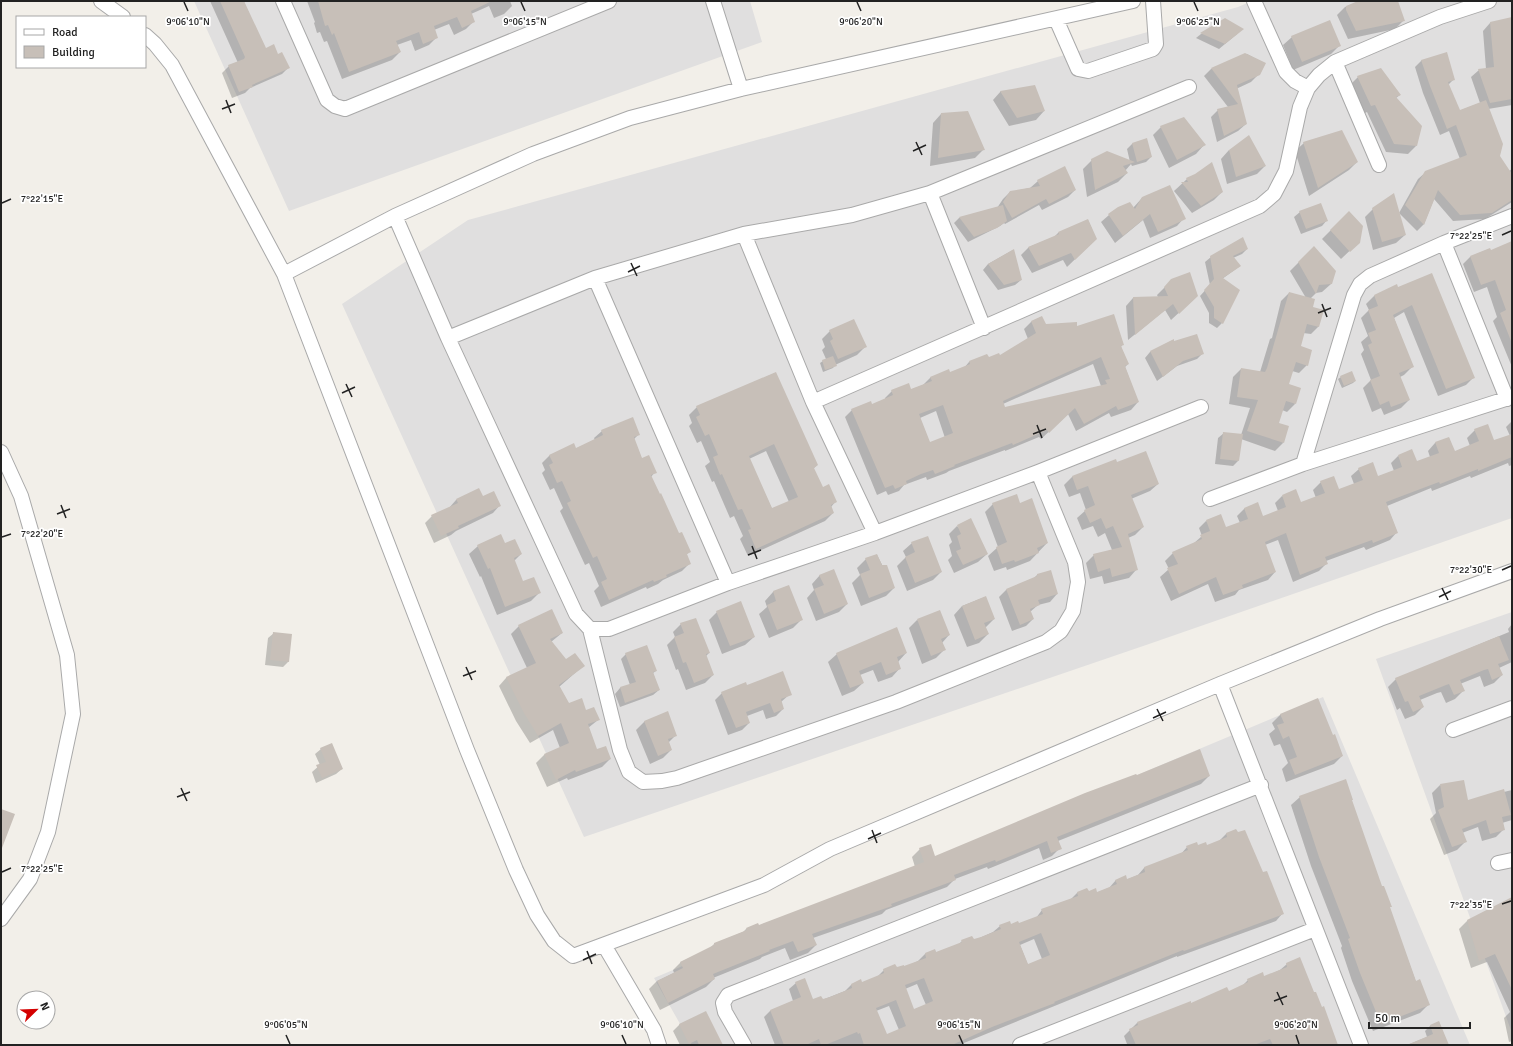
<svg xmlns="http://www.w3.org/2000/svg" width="1513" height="1046" font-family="Signika,sans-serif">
<rect width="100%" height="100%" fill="#f2efe9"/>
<path fill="#e0dfdf" d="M194,1H750L762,42L289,211Z
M1252,1H1512V518L1149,644L584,837L342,304L468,220L1238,7Z
M1512,612V1033L1376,659Z
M1323,697L1470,1045H692L654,978Z"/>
<path fill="#0003" fill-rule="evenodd" d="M210,1H247L244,2L265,50L277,55L288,68L282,74L250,88L245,93L232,98L222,73L229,66L238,63Z
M307,1H510L512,6L504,14L494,18L489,6L471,14L474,21L466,29L454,35L449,24L434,30L437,37L429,45L415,51L411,40L397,45L400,52L392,60L342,79L327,41L324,42L320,32L317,33L314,23L315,22Z
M1361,1H1397L1403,21L1395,29L1348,39L1337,15L1345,7Z
M1512,18V105L1488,109L1499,156L1509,171L1512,169V202L1485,219L1453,221L1434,199L1424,224L1417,231L1399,213L1418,179L1426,172L1460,159L1449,131L1440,135L1423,93L1415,67L1422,60L1454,79L1448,85L1459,111L1480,103L1471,77L1479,70L1486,69L1483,31L1490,23Z
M1225,19L1237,34L1219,49L1196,38L1201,34Z
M1292,37L1340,45L1331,54L1293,70L1283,45Z
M1247,54L1264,63L1259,74L1251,82L1236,89L1246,124L1238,131L1217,142L1211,117L1218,110L1228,107L1204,76L1211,69Z
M1358,77L1400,95L1396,98L1416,146L1408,154L1386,152L1367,112L1363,114L1350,85Z
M1001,91L1044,111L1036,120L1009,126L993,100Z
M941,114L983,150L975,158L930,166L933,123Z
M1161,127L1204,145L1196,154L1169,168L1153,135Z
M1146,140L1151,157L1146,162L1132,166L1131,164L1125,171L1127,173L1118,182L1087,197L1083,169L1092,160L1130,162L1127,149L1132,144Z
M1304,143L1357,162L1349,170L1309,196L1295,151Z
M1229,150L1265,166L1257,174L1227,184L1221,159Z
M1187,179L1222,192L1214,200L1192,213L1174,191Z
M1038,181L1075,190L1068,197L1042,210L1039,205L1005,224L1004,223L1000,226L968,242L954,223L959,218L997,208L1003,199L1010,192L1030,188Z
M1142,198L1184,218L1177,226L1150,238L1143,220L1115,243L1101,222L1109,215L1133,208Z
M1373,209L1405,235L1396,243L1373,250L1365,217Z
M1300,212L1327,220L1322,226L1301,234L1294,217Z
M1349,212L1359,242L1341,259L1322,239Z
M1088,220L1096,239L1067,267L1063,260L1032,273L1021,255L1029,247L1054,237L1058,233Z
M1512,242V367L1493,321L1497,317L1487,287L1474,292L1463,264L1470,257L1489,249L1490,252Z
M1314,247L1331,284L1322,292L1316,293L1310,299L1311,308L1319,326L1311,334L1303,333L1299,347L1307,365L1299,373L1292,371L1288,385L1295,404L1287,412L1282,410L1277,423L1283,443L1275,451L1241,439L1238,461L1233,466L1215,464L1218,438L1224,433L1241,435L1250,408L1229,404L1233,377L1241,369L1260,372L1270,339L1272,338L1281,301L1289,293L1306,298L1290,271Z
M1247,249L1242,254L1233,258L1240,266L1222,279V323L1217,328L1209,323V313L1200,296L1210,285L1205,262L1211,257Z
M1013,250L1021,280L1015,285L998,290L983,270L988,264Z
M1172,280L1197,296L1171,320L1165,310L1128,340L1126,306L1133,298L1158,297L1157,295Z
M1398,288L1474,377L1466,385L1438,396L1404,312L1394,318L1412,367L1404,375L1400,377L1409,400L1401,408L1384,415L1381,408L1372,412L1363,388L1371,380L1361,354L1364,350L1361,342L1368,336L1361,318L1369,310L1366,304L1374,296Z
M1041,317L1046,325L1076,327L1122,345L1121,347L1128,364L1125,367L1138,402L1131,410L1111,417L1109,413L1076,431L1068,414L1041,439L1039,437L1005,451V450L949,471L946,473L927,480L926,477L904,485L899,491L888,495L886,491L877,495L845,417L852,410L872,406L885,400V398L892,391L910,390L923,385L931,377L949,374L964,368L969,362L1000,357L1028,339L1024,329L1031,322ZM1093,364L1101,386L1005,409L1003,404ZM936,411L945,438L930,444L920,418Z
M830,331L865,347L857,355L835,365L833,368L823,372L820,363L826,359L822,350L825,347L822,339Z
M1173,340L1174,342L1202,354L1197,359L1177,366L1157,381L1145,358L1150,352Z
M775,373L817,465L813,469L822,488L836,501L831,507L833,513L825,521L748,556L740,539L743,536L734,516L730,518L714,481L712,482L705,466L710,462L701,441L697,443L689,426L692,423L689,415L697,407ZM766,451L789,502L772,509L749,459Z
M1341,377L1355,381L1353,383L1342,388L1338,379Z
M1512,421V465L1509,466L1508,463L1471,478L1470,476L1432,491L1431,488L1387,506L1397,532L1390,540L1366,550L1364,547L1326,561L1327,563L1319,571L1293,582L1278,540L1265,545L1275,572L1268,580L1239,590L1235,595L1215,602L1208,584L1171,601L1160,577L1169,569L1165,561L1173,553L1193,544L1202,536L1199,528L1206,521L1225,529L1240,523L1237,516L1245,508L1263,517L1278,511L1275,503L1282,496L1300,504L1316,498L1313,490L1321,482L1339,490L1354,484L1351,476L1359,469L1377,477L1394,471L1391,463L1398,456L1416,463L1430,457L1428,451L1435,443L1449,438L1454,452L1470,446L1467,438L1475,430L1494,441L1510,436L1506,427Z
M602,431L639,434L634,439L642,460L655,472L651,477L679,535L689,552L686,555L690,563L682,571L663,580L658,584L647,589L646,587L601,607L594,591L599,586L589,563L585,565L560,511L563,508L554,488L550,490L542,473L545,470L542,463L550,455L575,449L595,440L594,438Z
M1115,461L1116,464L1158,484L1150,491L1131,499L1143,527L1135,535L1128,538L1136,570L1129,578L1104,584L1102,576L1090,579L1086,563L1094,555L1112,550L1105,533L1098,537L1093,526L1082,530L1077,518L1086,510L1080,493L1069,497L1064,485L1072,477Z
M479,490L483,498L500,505L493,513L456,531L451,535L434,543L425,523L432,516L449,508L456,500Z
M993,504H1019L1047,543L1030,561L1007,570L1006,567L994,571L988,556L998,547L985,512Z
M957,526L987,554L978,562L954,573L948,560L952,556L949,545L952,542L949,534Z
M912,543L941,572L933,580L907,591L897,566L906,557L903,551Z
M504,545L521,554L514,561L522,583L539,593L531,601L497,615L481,576L480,577L469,554L478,546Z
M877,555L894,588L886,596L861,606L852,583L860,575L857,568L866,559Z
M820,575L847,604L839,612L816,621L807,598L814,590L812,584Z
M1037,575L1057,594L1050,602L1038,605L1030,612L1033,619L1026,626L1012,631L999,597L1006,590L1034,578Z
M788,586L801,620L793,628L769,638L759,614L767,607L765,601L773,592Z
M985,597L994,619L985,628L988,634L979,643L967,647L954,615L962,606Z
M717,612L754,637L745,645L722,654L709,620Z
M917,620L949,635L942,643L944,650L936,658L922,664L909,628Z
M681,624L709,653L706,656L713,675L705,683L686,690L678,669L676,670L667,645L675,637L673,632Z
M1512,624V662L1499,668L1502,675L1494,683L1484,687L1480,676L1460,684L1463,691L1455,699L1446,703L1441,692L1437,693L1420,700L1423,707L1415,715L1405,719L1400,708L1397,710L1388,687L1396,679L1509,632L1508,629Z
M519,626L562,633L551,642L565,661L583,666L559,687L569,704L586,711L598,720L588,728L596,750L610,759L602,767L568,780L567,778L547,787L536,763L544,755L560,748L553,730L530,743L516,721L499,686L506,678L527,668L511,634Z
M274,633L291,635L288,662L283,667L265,665L268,638Z
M906,653L898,662L900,668L892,677L878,682L873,670L860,675L863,683L854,691L842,696L828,662L837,654Z
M626,654L656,671L653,673L659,690L653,695L620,707L615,694L620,688L630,685L621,659Z
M747,686L790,694L781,702L783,709L776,716L766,719L763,710L747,716L749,723L742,730L728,735L715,700L722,693Z
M1281,714L1342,756L1334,764L1286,782L1282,769L1288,763L1280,744L1274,746L1269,734L1275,729L1272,723Z
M645,721L676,735L668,743L671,750L663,758L650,764L636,730Z
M321,749L342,769L336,774L316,783L312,772L320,765L315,754Z
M1136,776H1209L1201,784L1058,841L1060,848L1052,856L1043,860L1039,848L988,869L987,867L955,879L947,887L886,910L882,914L813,938L816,945L808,953L790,960L785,948L762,957L760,959L713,978L714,979L706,987L660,1010L649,989L657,981L674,973L673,970L681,962L710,948L714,944L743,932L746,929L757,924L758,926L915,867L912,857L920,849L935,858Z
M1440,785L1467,801L1512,790V820L1502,823L1504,829L1496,837L1482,841L1478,827L1462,833L1466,841L1457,850L1444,855L1430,819L1436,813L1432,793Z
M1300,797L1389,908L1416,982L1429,1004L1420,1013L1373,1031L1352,981L1341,948L1342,946L1311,866L1291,805Z
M1236,830L1262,874L1282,914L1276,921L1177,957V956L959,1045H775L764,1017L770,1011L793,1001L789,989L796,983L812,1001L822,1000L845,991L851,985L862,983L877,977L884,970L904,968L918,961L925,954L935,950L936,954L958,945L962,941H973L993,932L1000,926L1019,924L1036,918L1042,910L1070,900L1077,893L1087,889L1088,893H1096L1109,888L1116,880H1126L1138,875L1144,868L1181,854L1187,847H1206L1219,841L1226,834ZM1034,939L1042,959L1028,965L1020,945ZM917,984L926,1005L913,1010L905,989ZM889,1006L899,1030L887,1036L876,1011Z
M1512,899V1041L1509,1042L1504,1018L1510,1012L1487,962L1471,968L1459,929L1467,921Z
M1287,964L1337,1045H1125L1127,1044L1124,1036L1137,1023L1190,1003L1191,1004L1229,992L1242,986L1248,980L1264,977L1280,970Z
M1439,1022L1448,1045H1407L1427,1037L1425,1031L1430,1026Z
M680,1024L722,1045H680L673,1031Z"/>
<path fill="#c7bfb8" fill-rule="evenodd" d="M220,1H244L266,48L274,44L278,54L282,52L290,68L252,85L253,87L239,92L228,65L244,59L245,57Z
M318,1H492L471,11L475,22L462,28L457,17L434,26L438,38L423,44L419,32L396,41L401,52L349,72L334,33L332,35L328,25L325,26Z
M1358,1H1398L1405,21L1356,31L1346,10V6Z
M1512,17V99L1490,103L1478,69L1494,67L1490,22Z
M1225,18L1244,29L1225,44L1200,33Z
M1330,20L1341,46L1302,62L1291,36Z
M1447,52L1455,80L1448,82L1460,110L1486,100L1503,144L1500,156L1512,174V200L1492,213L1460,215L1438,190L1424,225L1405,205L1425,171L1467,155L1456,125L1447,129L1430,86L1421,60Z
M1245,53L1266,63L1260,75L1237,85L1247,124L1224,136L1217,109L1238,104L1211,68Z
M1381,68L1401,95L1396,97L1422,126L1417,146L1394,144L1375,105L1371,106L1357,76Z
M1035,85L1045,111L1017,118L1000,91Z
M968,111L985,150L938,158L941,113Z
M1184,117L1206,145L1177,160L1160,126Z
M1342,130L1358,162L1318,188L1303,142Z
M1249,135L1266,166L1236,177L1229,150Z
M1147,138L1152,157L1137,162L1132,143Z
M1107,151L1135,162L1123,166L1128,173L1095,190L1091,159Z
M1212,162L1223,192L1201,206L1181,182H1188L1186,178L1195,174Z
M1065,166L1076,190L1049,204L1046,199L1012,218L1003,202L1010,191L1040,186L1037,180Z
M1170,185L1186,219L1158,232L1150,214L1123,236L1108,214L1118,207L1130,202L1135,209L1142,197Z
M1394,193L1406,235L1382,242L1372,208Z
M1321,203L1328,221L1306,229L1299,211Z
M1003,205L1007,221L997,228L974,237L959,217Z
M1349,211L1363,226L1360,243L1350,252L1330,230Z
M1088,219L1097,239L1075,260L1071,253L1039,266L1028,247L1059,234L1058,232Z
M1243,237L1248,249L1233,256L1241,266L1223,278L1240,290L1223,324L1214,318V307L1204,290L1214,279L1210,256Z
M1512,241V341H1511L1500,313L1506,310L1495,280L1481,285L1470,256L1490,248L1491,250Z
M1314,246L1336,271L1332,284L1319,285L1316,294L1298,262Z
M1014,249L1022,280L1004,285L988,264Z
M1190,272L1198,296L1179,314L1173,304L1135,335L1133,297L1168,296L1164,287L1171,279Z
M1432,273L1475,378L1446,389L1412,305L1393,315L1414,367L1399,373L1410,400L1391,407L1389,401L1380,405L1370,380L1380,376L1368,345L1372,343L1368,333L1376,330L1368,310L1378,306L1374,295L1397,284L1398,287Z
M1289,292L1315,299L1313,307L1324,310L1319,327L1307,324L1301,346L1312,350L1308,366L1296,362L1289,384L1301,388L1296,404L1286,401L1279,423L1289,426L1284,443L1247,431L1258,400L1237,397L1241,368L1265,372L1267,368Z
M1114,314L1124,345L1121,346L1129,364L1125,366L1139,402L1118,410L1116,406L1084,424L1075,408L1049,433L1047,430L1013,445L1012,443L954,465L955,466L935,474L933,470L921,474L906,481L907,484L895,489L893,485L885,488L851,409L871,401L872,404L893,395L891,390L909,383L911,389L932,381L930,377L949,369L950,372L970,364L969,361L987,354L989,357L999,353L1000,355L1036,333L1031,321L1042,316L1046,324L1077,322V326ZM1101,357L1110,379L1105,380L1107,384L1005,407L1003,401ZM943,405L953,433L930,442L919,414Z
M854,319L867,347L838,359L830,341L833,339L829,330Z
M1197,334L1204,354L1183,361L1163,377L1150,351L1174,339V341Z
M833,356L837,366L825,370L822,360Z
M1352,371L1356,381L1344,386L1340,376Z
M776,372L818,465L814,468L823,487L829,484L837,502L831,505L834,513L756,549L748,530L751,529L742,509L738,510L722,474L720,475L713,457L718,455L709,434L705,436L696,417L700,415L696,406ZM774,444L798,497L772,508L749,456Z
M633,417L640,435L634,437L642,458L649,455L657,473L651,475L660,494L661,493L679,533L682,532L691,552L687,554L691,564L666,575L667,577L654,582L653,580L609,600L601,582L607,579L597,556L593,558L567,503L571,501L562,481L557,483L549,465L553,463L549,455L574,443L576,448L603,435L601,430Z
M1488,424L1494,440L1512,434V457L1478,471V469L1440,484L1439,482L1386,502L1398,533L1373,543L1372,540L1325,557L1328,564L1300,575L1286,533L1265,542L1276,572L1242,585L1243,588L1223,595L1216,577L1179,594L1167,568L1178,564L1172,552L1202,539L1200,535L1210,531L1206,520L1221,514L1226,527L1248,519L1244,508L1258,502L1263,516L1286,507L1282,495L1296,489L1301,502L1325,493L1320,481L1334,476L1339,489L1363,480L1358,468L1373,462L1378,476L1402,467L1398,455L1412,449L1417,461L1439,453L1435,442L1449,437L1455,451L1479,441L1474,429Z
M1223,432L1243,434L1239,461L1220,459Z
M1146,451L1159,484L1131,495L1144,527L1128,534L1138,570L1112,577L1110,568L1098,572L1093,554L1122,547L1113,526L1106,529L1101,518L1090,523L1084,510L1095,505L1088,486L1077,490L1072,476L1116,459L1117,462Z
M479,488L483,496L494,491L501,506L458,526L459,528L441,536L431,515L458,503L456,499Z
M1017,494L1020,503L1032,498L1048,543L1037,548L1039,553L1015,562L1014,560L1002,564L996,547L1007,542L992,503Z
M971,518L988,554L963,565L956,551L961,549L957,536L961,534L957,525Z
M501,534L505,543L515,539L522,554L514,558L523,581L534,577L541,593L505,607L490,568L488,569L477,545Z
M928,536L942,572L915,583L905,557L915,552L911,542Z
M877,554L882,565H887L895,588L869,598L860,574L870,570L865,558Z
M834,569L848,604L824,614L814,589L824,585L819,575Z
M1051,570L1058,594L1038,600L1040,605L1030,609L1034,619L1020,625L1006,589L1037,576V574Z
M789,585L803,620L777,630L767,605L776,601L773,591Z
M986,596L995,619L984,623L989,634L975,640L962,606Z
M741,601L755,637L730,646L716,611Z
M552,609L563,633L550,639L566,659L575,653L585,666L559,685L569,703L582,698L586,710L594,707L600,720L588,724L597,749L606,746L611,759L576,772L575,770L556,780L544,754L569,743L561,723L538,736L524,713L506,677L536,663L518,625Z
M940,610L950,635L941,639L946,650L931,656L917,619Z
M696,618L710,653L706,654L714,675L694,683L686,662L683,663L674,637L684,633L680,623Z
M897,627L907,653L897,657L901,669L886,675L881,662L859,671L864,683L850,688L836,653Z
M273,632L292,634L289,662L270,660Z
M1499,636L1509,660L1498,664L1503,675L1492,680L1488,669L1484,670L1460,680L1465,691L1454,695L1449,684L1446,685L1419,696L1424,707L1413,712L1408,701L1405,702L1395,678Z
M647,645L657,671L653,672L660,690L625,703L620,687L636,682L625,653Z
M783,671L792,695L781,699L784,709L774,713L770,703L746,712L750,723L736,728L721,692L746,682L747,685Z
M1318,698L1333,735L1335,734L1343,756L1295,775L1289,760L1297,757L1289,736L1283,739L1277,725L1284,723L1280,714Z
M668,711L677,736L668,739L672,750L658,756L644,721Z
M332,743L343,769L322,778L316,765L326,762L320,748Z
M1200,749L1210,776L1057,837L1062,849L1051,853L1047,841L996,862L995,860L954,875L956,880L891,904L892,906L812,934L817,945L798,952L793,941L769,950L770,951L713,974L715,979L668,1003L657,981L683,968L680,962L714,945V943L747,930L746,928L758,923L759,925L924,862L919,848L931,844L935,856L1085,793L1136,774L1137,775Z
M1346,779L1353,800H1352L1382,886H1384L1392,907H1390L1416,981L1420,979L1430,1005L1381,1024L1360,973L1348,939L1350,938L1319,857L1299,796Z
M1464,780L1468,800L1504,789L1511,815L1502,817L1505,830L1490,834L1486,820L1462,829L1467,842L1452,847L1438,810L1444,807L1440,784Z
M1,809L15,814L2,848H1Z
M1236,829L1238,832L1245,830L1263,872L1267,871L1284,914L1184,951L1183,950L1054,1002L1055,1003L992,1027L952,1045H864L860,1033L858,1034L857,1032L825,1045H821L819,1039L806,1045H784L770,1010L801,997L795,982L805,978L813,999L821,996L823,999L830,997L852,988L851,984L861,979L862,982L884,973L883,969L895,964L897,967L904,965V966L926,958L925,953L935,949L936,952L962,942L961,940L972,936L974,939L981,937L1001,929L999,925L1010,921L1011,924L1018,921L1019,923L1043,914L1041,909L1078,896L1077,892L1087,888L1089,891L1096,888L1097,892L1117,884L1115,880L1126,875L1127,879L1145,872L1144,867L1188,850L1186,846L1197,842L1198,845L1206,842L1207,845L1227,837L1226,833ZM1041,933L1050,955L1028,964L1019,942ZM924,978L933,1001L914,1009L905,985ZM896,1000L906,1026L887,1034L876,1008Z
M1512,897V990L1495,954L1479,961L1467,920Z
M1300,957L1314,992H1316L1322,1007L1324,1006L1338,1045H1273L1270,1039L1254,1045H1136L1129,1029L1138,1025L1137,1022L1191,1001V1003L1227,987L1229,991L1248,982L1247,979L1263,972L1264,976L1287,967L1286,963Z
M706,1011L723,1045H699L697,1040L689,1044L679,1024Z
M1439,1021L1449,1045H1407L1433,1034L1430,1025Z"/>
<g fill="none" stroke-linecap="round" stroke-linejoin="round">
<g stroke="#a9a9a9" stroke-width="16">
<path id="minor" d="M101,1L123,17
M283,1L327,100L335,106L345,109L609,1
M713,1L741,89
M1254,1L1286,72L1295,81L1308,88
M1056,19L1078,69L1088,71L1153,49L1156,44L1153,1
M145,35L155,44L172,65L284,274L467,750L516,870L537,915L554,941L573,956L764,885L830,849L1220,684L1380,619L1512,571
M1335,62L1379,165
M930,193L984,328
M395,216L448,338L576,614L590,629H609L728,583L875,533L1038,472L1201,407
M1512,216L1444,243L1370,276L1360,284L1354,295L1303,464L1512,397
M744,234L813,402L875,533
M1444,243L1507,399
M284,274L395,216L533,154L630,118L741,89L1133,1
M595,278L728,583
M448,338L595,278L744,234L852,215L930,193L1189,87
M813,402L1260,206L1274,194L1286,171L1300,107L1308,88L1319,75L1335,62L1440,17L1489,1
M1,452L21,496L67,655L73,714L48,832L30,879L1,919
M1210,499L1303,464
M590,629L620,750L629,772L643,782L662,781L677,778L896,702L1046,642L1061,631L1073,611L1078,582L1075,562L1038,472
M1220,684C1268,804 1313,925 1361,1045
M1453,730L1512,708
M1498,863L1512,860
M604,945L654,1030L659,1045
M744,1045L725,1012L723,1003L728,995L1261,785
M1020,1045L1315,929"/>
</g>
<use href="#minor" stroke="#fff" stroke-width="14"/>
</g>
<path fill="none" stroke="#222" stroke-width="1.5" d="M184,2L188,11M521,2L525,11M857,2L861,11M1194,2L1198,11M226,100L231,113M222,109L235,104M916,142L922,155M913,151L926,145M2,203L11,199M1502,235L1511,231M631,263L637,276M628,272L640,266M1322,304L1327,317M1318,313L1331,308M346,384L352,397M342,393L355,387M1037,425L1042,438M1033,434L1046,429M61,505L66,518M57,514L70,509M2,537L11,534M752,546L757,559M748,555L761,550M1502,570L1511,566M1442,588L1448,600M1439,597L1451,591M466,667L472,680M463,676L476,671M1157,709L1163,721M1153,718L1166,712M181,788L187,801M177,797L190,792M872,830L877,843M868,839L881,833M2,872L11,868M1502,904L1511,901M587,951L592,964M583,960L596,954M1277,992L1283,1005M1274,1001L1287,996M286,1035L290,1044M622,1035L626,1044M959,1035L963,1044M1296,1035L1299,1044"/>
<g font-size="10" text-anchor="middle" fill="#222" stroke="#fff" stroke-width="3.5" stroke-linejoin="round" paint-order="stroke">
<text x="188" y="25">9°06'10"N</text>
<text x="525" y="25">9°06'15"N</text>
<text x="861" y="25">9°06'20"N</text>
<text x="1198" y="25">9°06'25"N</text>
<text x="42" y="202">7°22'15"E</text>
<text x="1471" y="239">7°22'25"E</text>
<text x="42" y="537">7°22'20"E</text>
<text x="1471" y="573">7°22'30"E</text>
<text x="42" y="872">7°22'25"E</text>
<text x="1471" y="908">7°22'35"E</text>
<text x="286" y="1028">9°06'05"N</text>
<text x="622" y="1028">9°06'10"N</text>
<text x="959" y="1028">9°06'15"N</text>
<text x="1296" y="1028">9°06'20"N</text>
</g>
<rect width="1513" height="1046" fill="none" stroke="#222222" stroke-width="4"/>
<rect x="16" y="16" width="130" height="52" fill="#ffffff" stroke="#a7a7a7"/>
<rect x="24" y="29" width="20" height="6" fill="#ffffff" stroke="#a7a7a7"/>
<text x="52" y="36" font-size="12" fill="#222222">Road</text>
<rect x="24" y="46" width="20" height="12" fill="#c7bfb8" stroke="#a7a7a7"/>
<text x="52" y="56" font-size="12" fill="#222222">Building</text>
<g transform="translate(36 1010) rotate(67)"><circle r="19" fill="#ffffff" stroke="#a7a7a7"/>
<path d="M0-3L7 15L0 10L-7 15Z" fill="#d40000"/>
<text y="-6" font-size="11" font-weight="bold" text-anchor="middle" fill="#222222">N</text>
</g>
<path d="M1369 1022v6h101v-6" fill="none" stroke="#222222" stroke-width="2"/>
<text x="1375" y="1022" font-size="12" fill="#222222" stroke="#ffffff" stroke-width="3" paint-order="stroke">50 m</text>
</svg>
